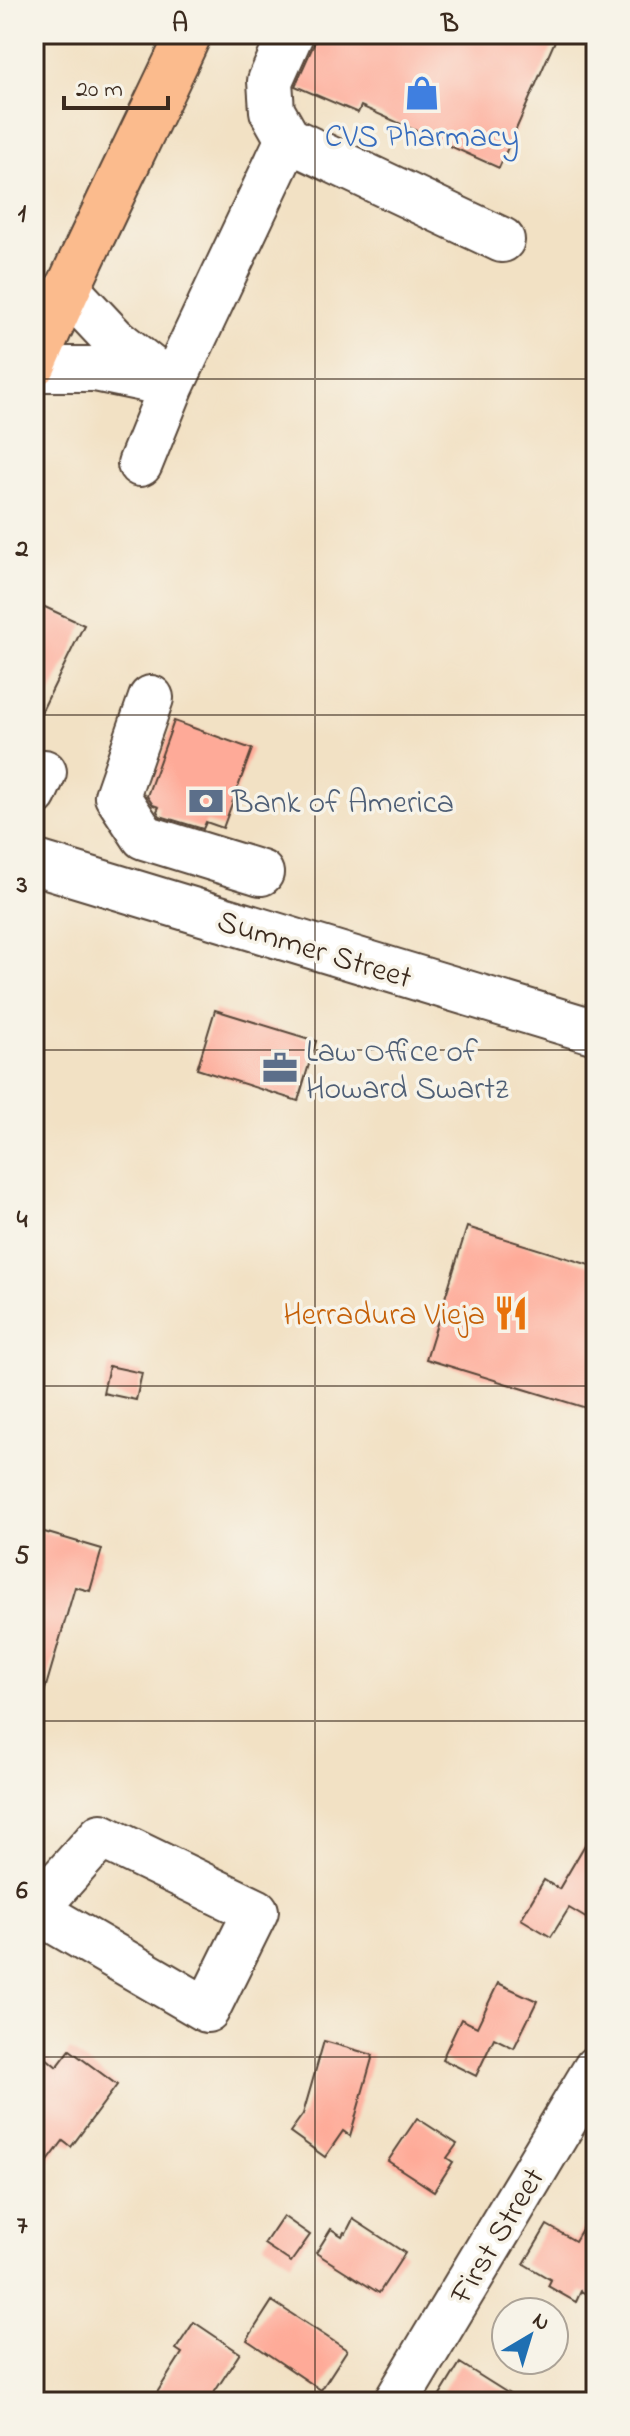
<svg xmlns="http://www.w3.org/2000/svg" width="630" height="2436" font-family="'Indie Flower',sans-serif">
<rect width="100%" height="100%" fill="#f7f3e8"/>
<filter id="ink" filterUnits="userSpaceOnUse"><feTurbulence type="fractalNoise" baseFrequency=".0125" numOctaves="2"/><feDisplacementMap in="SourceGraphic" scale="16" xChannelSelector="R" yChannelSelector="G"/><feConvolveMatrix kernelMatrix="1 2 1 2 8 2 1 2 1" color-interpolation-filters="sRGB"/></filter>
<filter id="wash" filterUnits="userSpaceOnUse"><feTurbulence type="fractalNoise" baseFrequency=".006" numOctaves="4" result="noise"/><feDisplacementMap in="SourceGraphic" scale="32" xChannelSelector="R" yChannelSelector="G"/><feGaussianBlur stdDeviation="1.8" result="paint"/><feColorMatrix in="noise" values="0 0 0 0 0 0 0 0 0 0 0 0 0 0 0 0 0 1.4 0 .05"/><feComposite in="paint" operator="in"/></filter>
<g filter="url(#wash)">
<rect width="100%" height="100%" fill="#f2e1c4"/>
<g id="blocks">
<path fill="#feaa98" d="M316,34H558L499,168L361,106L358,113L295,86L314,44Z
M34,602L84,625L34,727Z
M174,721L252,749L223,828L206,822L203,829L160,816L157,811L159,807L153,805L147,796Z
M215,1010L316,1041L298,1101L197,1069Z
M467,1227L596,1267V1411L426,1359Z
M109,1366L142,1373L136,1400L103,1393Z
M34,1529L102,1549L90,1591L75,1587L42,1700L34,1699Z
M596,1826V1924L569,1908L551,1937L521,1919L544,1880L559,1889Z
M498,1983L537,2001L514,2048L494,2038L476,2076L442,2059L461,2019L477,2027Z
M324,2041L373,2055L350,2136L343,2131L325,2157L290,2132L303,2114Z
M70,2050L117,2085L71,2147L63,2141L34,2180V2074L46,2058L57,2067Z
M417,2118L457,2144L447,2158L453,2162L434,2191L388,2161Z
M596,2205V2300L581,2291L576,2302L548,2286L551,2280L524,2264L547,2225L575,2241Z
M283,2216L310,2235L291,2262L264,2244Z
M353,2219L405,2253L379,2293L316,2253L331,2229L342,2236L344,2232L346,2233Z
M272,2301L347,2350L321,2390L247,2340Z
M194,2322L240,2353L208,2402H151L182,2353L176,2349Z
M460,2363L522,2402H436Z"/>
</g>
</g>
<g filter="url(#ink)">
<use href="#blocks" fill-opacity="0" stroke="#564537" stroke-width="2"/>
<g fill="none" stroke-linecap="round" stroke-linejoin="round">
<g stroke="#564537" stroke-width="48">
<path id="minor" d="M288,139L272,111L270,81L291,34
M67,289L114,339L172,385
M34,369H95L162,383
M140,464L172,385L288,139L502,240
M151,698L117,796L144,837L261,873
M34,794L44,772
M34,862L596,1032
M34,1909L35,1910L207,2010L256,1911L101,1836L35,1910
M396,2402L596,2068"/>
</g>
<g stroke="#564537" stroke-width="48">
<path id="major" d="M34,364C82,253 138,144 189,34"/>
</g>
<use href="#minor" stroke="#fff" stroke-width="44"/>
<use href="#major" stroke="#fbbb8d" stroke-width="44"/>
</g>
</g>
<path fill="none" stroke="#3b2a1e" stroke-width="2" stroke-opacity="0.55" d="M315,34V2402M34,379H596M34,715H596M34,1050H596M34,1386H596M34,1721H596M34,2057H596"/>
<defs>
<g id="shop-bare" transform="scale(2.76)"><path d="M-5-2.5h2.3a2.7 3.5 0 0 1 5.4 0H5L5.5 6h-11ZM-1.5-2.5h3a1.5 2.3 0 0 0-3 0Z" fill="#3f7fe0" stroke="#f7f3e8" stroke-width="2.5" paint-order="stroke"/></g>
<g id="bank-bare" transform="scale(2.76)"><path d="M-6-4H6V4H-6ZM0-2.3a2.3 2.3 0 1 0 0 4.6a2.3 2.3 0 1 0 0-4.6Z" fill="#5c6f8a" stroke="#f7f3e8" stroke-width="2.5" paint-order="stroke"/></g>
<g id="office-bare" transform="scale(2.76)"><path d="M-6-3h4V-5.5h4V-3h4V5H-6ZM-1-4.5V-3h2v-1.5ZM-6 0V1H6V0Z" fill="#5c6f8a" stroke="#f7f3e8" stroke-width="2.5" paint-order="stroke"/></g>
<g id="restaurant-bare" transform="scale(2.76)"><path d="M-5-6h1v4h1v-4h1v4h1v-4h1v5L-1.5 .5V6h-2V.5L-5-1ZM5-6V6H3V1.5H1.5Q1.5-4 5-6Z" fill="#e8710a" stroke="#f7f3e8" stroke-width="2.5" paint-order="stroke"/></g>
</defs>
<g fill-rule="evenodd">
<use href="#shop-bare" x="422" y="93"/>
<use href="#bank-bare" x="206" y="801"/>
<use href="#office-bare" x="280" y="1068"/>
<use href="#restaurant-bare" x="511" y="1313"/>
</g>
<g text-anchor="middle" stroke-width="7" stroke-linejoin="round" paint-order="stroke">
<g font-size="32" fill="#366cbe" stroke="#f7f3e8">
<text x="422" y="146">CVS Pharmacy</text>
</g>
<g font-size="32" fill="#4e5e75" stroke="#f7f3e8" text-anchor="start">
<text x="232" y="812">Bank of America</text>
<text x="306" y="1061">Law Office of<tspan x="306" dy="37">Howard Swartz</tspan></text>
</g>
<g font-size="32" fill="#3b2a1e" stroke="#f7f3e8">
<text transform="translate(315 948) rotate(17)" y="11">Summer Street</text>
<text transform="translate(496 2235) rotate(-59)" y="11">First Street</text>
</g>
<g font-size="32" fill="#c56008" stroke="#f7f3e8" text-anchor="end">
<text x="485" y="1324">Herradura Vieja</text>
</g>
</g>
<rect width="630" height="2436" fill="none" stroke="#f7f3e8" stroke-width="88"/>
<g transform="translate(530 2336) rotate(38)"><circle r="38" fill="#f7f3e8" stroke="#aca397" stroke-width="2"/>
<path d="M0-6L14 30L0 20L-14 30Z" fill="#1f6fb2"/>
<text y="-12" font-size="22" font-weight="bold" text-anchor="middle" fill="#3b2a1e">N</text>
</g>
<path d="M64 96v12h104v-12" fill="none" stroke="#3b2a1e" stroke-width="4"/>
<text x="76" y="96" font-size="24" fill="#3b2a1e" stroke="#f7f3e8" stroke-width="6" paint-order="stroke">20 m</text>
<rect x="44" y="44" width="542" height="2348" fill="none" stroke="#3b2a1e" stroke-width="3"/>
<g font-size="26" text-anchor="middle" font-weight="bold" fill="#3b2a1e">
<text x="180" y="31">A</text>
<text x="450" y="31">B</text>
<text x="22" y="221">1</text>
<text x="22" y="556">2</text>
<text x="22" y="892">3</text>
<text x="22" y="1227">4</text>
<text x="22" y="1563">5</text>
<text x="22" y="1898">6</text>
<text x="22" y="2233">7</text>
</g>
</svg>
